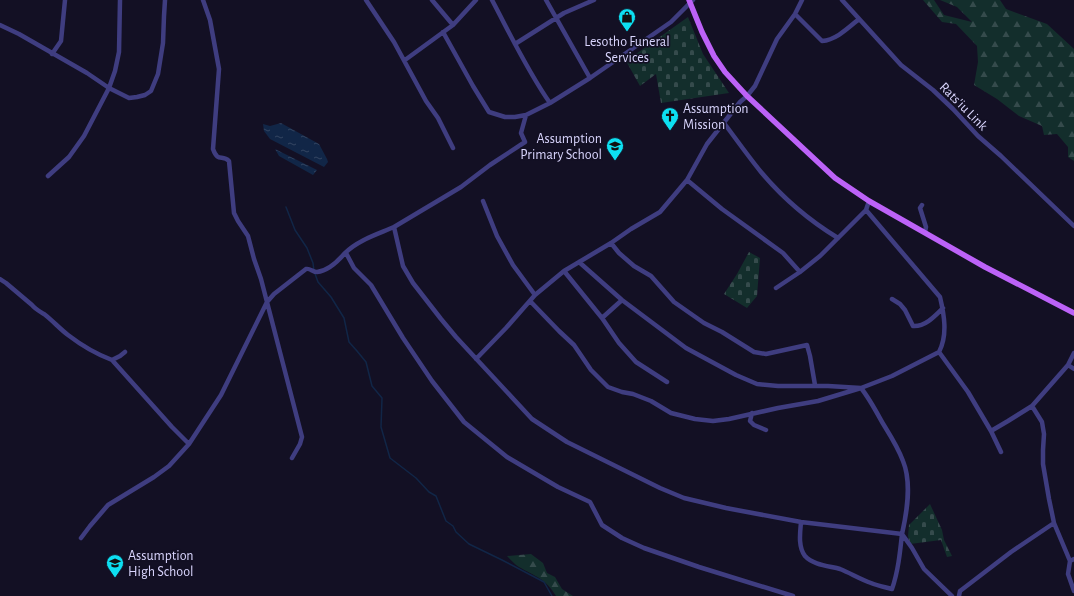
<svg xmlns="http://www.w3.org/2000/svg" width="1074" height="596" font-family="'Alegreya Sans',sans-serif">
<defs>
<pattern id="forest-firs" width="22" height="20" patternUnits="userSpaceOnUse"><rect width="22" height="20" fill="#132e2c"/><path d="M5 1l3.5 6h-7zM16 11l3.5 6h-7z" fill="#354b4c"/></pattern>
<pattern id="cemetery-stones" width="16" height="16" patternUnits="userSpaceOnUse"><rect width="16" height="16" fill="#132e2c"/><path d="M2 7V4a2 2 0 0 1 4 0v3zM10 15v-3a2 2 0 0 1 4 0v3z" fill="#354b4c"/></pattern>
<pattern id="water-ripples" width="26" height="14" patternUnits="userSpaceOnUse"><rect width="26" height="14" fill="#112647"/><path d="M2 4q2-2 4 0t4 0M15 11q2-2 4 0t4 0" fill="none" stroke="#334562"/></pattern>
</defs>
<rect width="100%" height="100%" fill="#131024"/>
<path fill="url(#forest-firs)" d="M923,0H934L944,15L972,22L957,7L940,0H1000L1006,9L1047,24L1073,48L1074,49V161L1068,157V147L1057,134L1044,135L1042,126L1019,116L997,99L974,85L978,62L977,46L956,24L942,22Z
M531,554L543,563L547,573L555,577L562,589L573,596H556C546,579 535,576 519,567C514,564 510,559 507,556Z"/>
<path fill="url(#cemetery-stones)" d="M688,17L703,54L729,93L661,103L656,74L640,86L626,61Z
M749,252L760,258L757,296L747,308L724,294L737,274Z
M930,504L942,530L944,540L952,556L947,557L941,540L910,544L908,536L909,525Z"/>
<path fill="url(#water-ripples)" d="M281,123L319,144L327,159L328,162L324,167L270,139L264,131L263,124L270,126Z
M275,149L317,170L313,175L279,156Z"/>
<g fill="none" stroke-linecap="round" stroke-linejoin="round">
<path stroke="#112647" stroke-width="1.5" d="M286,207L295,230L307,248L313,263L314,271L318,282L331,297L344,318L349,342L357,351L366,362L372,386L382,398L381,427L390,458L416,478L429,492L436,496L446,521L453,526L456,532L469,544L502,560L544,582L552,596"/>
<path stroke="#3f3d80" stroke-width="4.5" d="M203,0L210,20L219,69L213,149C218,163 222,154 229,161L234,213L238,221L248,236L254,259L261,279L302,437L300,444L292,458
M366,0L394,42L426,101L438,118L453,148
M432,0L453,25
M492,0C510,34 528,72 550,103
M546,0L590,78
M842,0L901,65L933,90L953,109L978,136L1001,156L1074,226
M795,14L822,41C836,40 848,28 859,19
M0,25L19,34L87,73L109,88L129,98L137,97L145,95L151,91L158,74L163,43L164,16L165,0
M443,32L473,86L489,112L505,117H515L526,115L550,103L590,78L671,22L693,0
M515,44L564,13L594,0
M52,54L61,41L65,0
M405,60L453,25L476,0
M526,115L521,133L525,142L490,165L461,187L394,227L403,266L413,283L441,319L456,337L532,419L567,442L660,488L684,498L726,508L801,522L902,534C900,553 898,572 892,589C885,587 878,586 871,583C860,579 850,573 840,569C829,566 813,565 805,556C798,547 800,533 801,522
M724,123C736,139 748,156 761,172C782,197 810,221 838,238
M48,176L69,157L84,136L109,88L115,71L119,52L120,0
M687,180L722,209L783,253L800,272
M483,201L497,236L513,265L535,295
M922,205L920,208L926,227L925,232
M611,243L619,253L634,266L651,276L674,302L704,323L722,332L754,352L766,354L807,345L810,356L815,385
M346,253L354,268L371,285L403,338L432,381L464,422L507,457L558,487L590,502L602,525L622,538L644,548L699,567L793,596
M579,262L622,300L686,348L736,375L757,384L778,386H828L861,388C869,398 876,411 882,422C890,435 898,447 903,461C912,483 907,512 902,534L912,548L924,569L952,596
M564,271L602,318
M0,279L6,283L32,305C35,309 39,311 44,314C52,320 60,329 68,335C81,345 96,354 112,360L172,427L189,444
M776,288L800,272L820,256L866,210L869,201
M892,299L900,304L905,310L913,326C925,327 935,316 943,308
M622,300L602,318L619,343L636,362L667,382
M530,301L559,331L574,345L591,370L608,387L622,392L633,394L651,401L671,413L695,419L713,421L729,419L778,408L818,401L861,388L892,376L939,352C948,335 944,314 940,297L866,210
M939,352L968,392L991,431L1001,452
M476,359L506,328L535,295L564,271L611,243L631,229L660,212L687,180L707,144L740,102L747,96L755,86L777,39L795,14L802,0
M112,360L120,356L125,352
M1068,365L1074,369
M1032,406L1042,422L1044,434L1043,450V464L1049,499L1054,523L1070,561
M752,413L750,421L754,425L766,430
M991,431L1008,421L1032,406L1068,365L1074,353
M81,538L90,526L108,505L154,477L169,466L189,444L221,395L267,302L274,294L306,269C310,268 313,272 317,272C328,271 339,260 345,253C358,240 378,234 394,227
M1074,559L1070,561L1068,574L1074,591
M959,596L960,591L964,588L1011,552L1054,523"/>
<path stroke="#bc62f7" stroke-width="5.5" d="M689,0L702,32L714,56L725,72L747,96L835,178L869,201L985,267L1074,313"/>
</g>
<defs>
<g id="shop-pin" transform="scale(0.9)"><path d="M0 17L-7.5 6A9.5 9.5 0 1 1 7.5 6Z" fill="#0ddff1" stroke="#131024"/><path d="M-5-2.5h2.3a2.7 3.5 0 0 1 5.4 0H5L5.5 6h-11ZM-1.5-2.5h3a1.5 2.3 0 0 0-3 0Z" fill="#111"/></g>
<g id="church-pin" transform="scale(0.9)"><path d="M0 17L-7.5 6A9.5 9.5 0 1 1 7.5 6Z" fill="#0ddff1" stroke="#131024"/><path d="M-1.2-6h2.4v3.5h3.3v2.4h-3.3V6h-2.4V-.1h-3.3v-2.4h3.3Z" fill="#111"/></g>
<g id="school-pin" transform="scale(0.9)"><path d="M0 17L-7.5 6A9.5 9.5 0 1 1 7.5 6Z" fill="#0ddff1" stroke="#131024"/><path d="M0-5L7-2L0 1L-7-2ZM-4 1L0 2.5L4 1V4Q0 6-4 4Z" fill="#111"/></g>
</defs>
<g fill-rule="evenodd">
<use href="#shop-pin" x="627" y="17"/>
<use href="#church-pin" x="670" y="116"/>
<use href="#school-pin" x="615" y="146"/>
<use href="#school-pin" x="115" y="563"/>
</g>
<g text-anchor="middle" stroke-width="3.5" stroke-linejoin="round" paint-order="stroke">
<g font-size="14" fill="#d9d5fd" stroke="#131024" text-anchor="start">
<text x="627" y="46" text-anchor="middle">Lesotho Funeral<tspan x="627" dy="16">Services</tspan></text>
<text x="683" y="113">Assumption<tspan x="683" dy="16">Mission</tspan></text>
<text x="602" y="143" text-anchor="end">Assumption<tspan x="602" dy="16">Primary School</tspan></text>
<text x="128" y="560">Assumption<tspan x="128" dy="16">High School</tspan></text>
</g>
<g font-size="14" fill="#d9d5fd" stroke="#131024">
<text transform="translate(964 106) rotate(45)" y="5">Rats'iu Link</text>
</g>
</g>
</svg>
